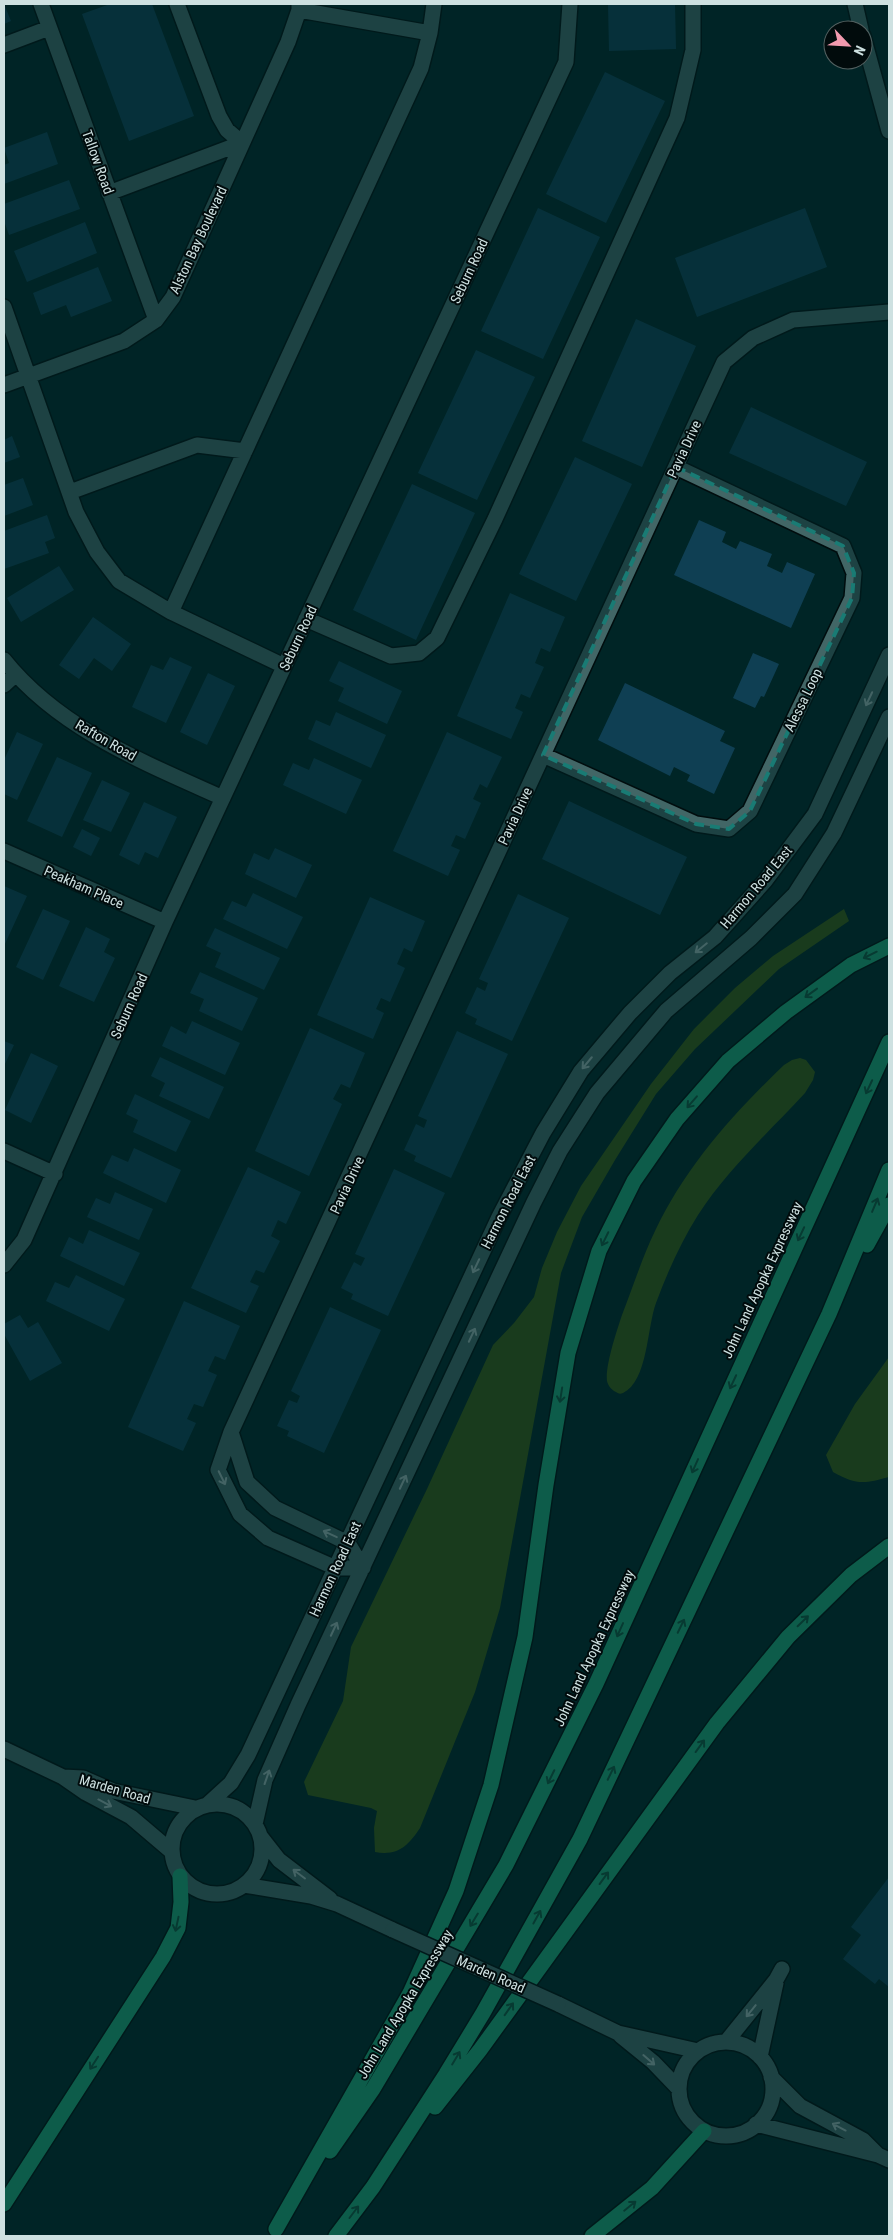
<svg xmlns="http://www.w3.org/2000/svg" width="893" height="2240" font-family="'Roboto Condensed',sans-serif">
<rect width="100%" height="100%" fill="#002526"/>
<path fill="#395712" d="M844,909L849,921L779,969L695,1049L656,1094L615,1160L582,1217L561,1273L500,1608L475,1692L420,1828C408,1846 398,1856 375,1852L374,1828L377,1811L371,1808L308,1795L304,1782L343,1701L351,1647L427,1489L493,1345L514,1323L534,1297L542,1268L557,1232L581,1186L651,1084L694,1029L735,988L773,956Z
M800,1058L806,1060L815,1072L813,1080L805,1093C769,1132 727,1170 698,1215C681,1242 667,1273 656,1303C647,1327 648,1381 623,1393C620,1394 619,1394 616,1392C612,1390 608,1386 607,1381C605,1366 617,1330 622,1315C633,1287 642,1258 655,1231C686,1166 733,1114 784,1065L792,1060Z
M889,1357V1477C864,1484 856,1485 833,1472L826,1455L855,1404Z"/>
<path fill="#0f3f53" d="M4,4L11,21L4,24Z
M110,4H152L194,116L129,141L82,14Z
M608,4H675L676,49L609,51Z
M605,72L665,101L606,223L546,194Z
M47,132L58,164L4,184V165L9,163L4,148Z
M69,180L80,209L9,235L4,221V204Z
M538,208L600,237L543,359L481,331Z
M805,208L827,267L697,317L675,258Z
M85,222L97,253L27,282L14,251Z
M98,267L112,301L71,317L66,305L41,315L33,293Z
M636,319L696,346L642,467L582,441Z
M476,350L535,377L477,500L418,473Z
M751,407L867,462L846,506L729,453Z
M12,436L20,457L4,463V440Z
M575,457L632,484L576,601L519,574Z
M23,478L33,505L4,516V485Z
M412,484L475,513L416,640L353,610Z
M47,515L55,538L45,542L49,553L4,569V531Z
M699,520L726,532L722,542L736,549L740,541L772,554L767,566L782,573L787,562L815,574L791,628L674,575Z
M59,566L74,590L21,622L7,598Z
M510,593L565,617L550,652L541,648L535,663L544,667L530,698L521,694L515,708L523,712L511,739L457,716Z
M93,617L131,644L112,671L94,658L79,679L59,665Z
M753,653L779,664L764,697L761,696L755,708L733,698Z
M170,657L192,667L166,723L132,707L151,665L163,670Z
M339,661L402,691L387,724L338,701L344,688L329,681Z
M208,673L235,686L207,745L180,732Z
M625,683L725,731L720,741L735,748L714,794L687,781L690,775L674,767L670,776L598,740Z
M336,712L386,735L371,768L308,739L316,720L330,726Z
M17,732L43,744L17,800L4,794V760Z
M447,732L502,757L487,788L480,784L473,799L481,803L465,839L456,835L451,846L460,850L448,876L393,851Z
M57,757L92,773L62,837L27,821Z
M314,758L362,780L346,814L283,785L293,763L309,770Z
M102,780L130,793L111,832L83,820Z
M569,801L687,857L660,915L542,859Z
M144,802L177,817L158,858L145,852L139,865L119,855Z
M82,829L100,838L91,856L73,847Z
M275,848L312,865L296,898L245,874L254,853L269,860Z
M4,886L27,896L4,946Z
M253,893L303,917L287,949L223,919L232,901L246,907Z
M518,894L569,918L512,1041L475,1024L477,1019L465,1013L477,987L485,991L488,983L479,979Z
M370,897L425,921L412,952L404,948L397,964L405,968L390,1002L381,998L376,1009L384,1013L373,1039L317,1015Z
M43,909L70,921L43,980L16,967Z
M86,927L110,939L104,952L115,958L94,1002L59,986Z
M215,928L280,958L264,990L215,967L221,953L206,946Z
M200,972L258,998L242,1031L199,1011L204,999L190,993Z
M192,1021L240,1043L225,1075L162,1046L171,1026L186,1034Z
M310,1028L365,1053L350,1088L341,1084L333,1099L342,1104L309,1176L255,1151Z
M457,1031L508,1054L451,1178L414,1161L416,1156L404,1150L416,1124L424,1128L427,1120L418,1116Z
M4,1041L14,1045L4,1066Z
M31,1053L58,1066L31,1123L5,1110Z
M160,1057L224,1087L209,1119L159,1096L165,1083L151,1076Z
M135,1094L191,1121L176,1152L133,1132L138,1120L126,1114Z
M134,1148L181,1170L166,1203L103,1173L112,1155L128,1162Z
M248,1167L301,1192L286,1224L278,1220L271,1236L280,1241L264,1273L256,1270L250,1282L259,1286L246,1313L191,1288Z
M394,1169L445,1193L388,1316L351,1299L353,1294L341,1288L354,1262L361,1266L365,1258L355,1254Z
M115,1192L153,1209L139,1240L87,1217L96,1198L110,1204Z
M89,1230L140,1253L124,1286L60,1256L69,1237L83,1244Z
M76,1275L125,1299L109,1331L46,1301L55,1282L69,1288Z
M184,1301L240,1326L225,1360L215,1356L208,1371L217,1375L203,1407L194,1404L187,1419L196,1423L183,1451L128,1427Z
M330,1307L381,1330L324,1453L287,1436L289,1431L277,1426L289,1400L297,1403L300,1396L291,1391Z
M20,1315L28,1328L38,1322L62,1363L30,1381L4,1334V1324Z
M889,1877V1987L879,1979L875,1984L843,1959L861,1935L851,1927Z"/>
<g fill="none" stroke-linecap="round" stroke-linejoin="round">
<g stroke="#000d0e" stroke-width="18">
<path id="minor" d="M41,4L156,320
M855,4L861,30
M299,10L430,33
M863,36L889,131
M4,45L49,28
M109,193L242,143L227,130L219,116L177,4
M4,307L76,512L97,552L119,581L171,612L284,666
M4,385L124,341L156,320L173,297L288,42L299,10V4
M70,492L197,445L245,451
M171,612L421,68L430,33L434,4
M306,619L391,656L419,653L437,638L495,519L677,118L693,50V4
M4,660C59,729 145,763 223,798
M4,685L15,675
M543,755L696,824L729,829L750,811L852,598L854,573L843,546L676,467
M4,851L165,922
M4,1151L55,1174
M4,1265L24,1240L165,922L566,62L570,4
M231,1432L247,1482L275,1508L348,1543L363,1568H336L268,1538L240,1514L218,1470L231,1432C398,1077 559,719 724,362L753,338L793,320L889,312
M4,1749L63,1777L86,1793L131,1817L171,1851
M63,1777L83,1778L113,1791L195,1808
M172 1849a45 45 0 1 1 90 0a45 45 0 1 1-90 0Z
M208,1804L231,1783L248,1755L499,1217L543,1133L581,1071L630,1013L670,973L715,937L765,881L815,814L889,655
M255,1824L265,1780L298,1705L534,1202L560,1151L597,1093L666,1011L751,938L795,894L834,833L889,717
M261,1837L279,1860L330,1899
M244,1885L311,1896L337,1904L393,1930
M558,2004L618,2033L698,2051
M621,2036L653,2062L679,2089
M726,2042L776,1980L782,1969
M679 2089a47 47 0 1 1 94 0a47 47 0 1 1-94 0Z
M760,2057L776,1983
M771,2077L800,2106L863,2140L878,2155
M756,2124L878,2155L889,2160"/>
</g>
<g stroke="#000d0e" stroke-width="18">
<path id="highway" d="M867,1245L889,1205
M435,2107L480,2050L717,1723L788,1637L851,1575L889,1546
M330,2151L373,2089L506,1865L596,1684L889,1042
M4,2204L163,1957L178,1928L181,1902L180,1876
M276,2229L410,1993L456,1891L491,1785L525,1637L546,1485L568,1353L599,1251L634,1181L677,1119L728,1061L786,1012L851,965L889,946
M336,2236L373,2187L446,2074L483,2013L580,1839L829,1314L889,1170
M592,2236L652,2188L704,2131"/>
</g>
<use href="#minor" stroke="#426666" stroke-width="15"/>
<use href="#highway" stroke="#1ea175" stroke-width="15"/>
<g stroke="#000d0e" stroke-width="18" stroke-linecap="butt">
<path id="minor-bridge" d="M393,1930L558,2004"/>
</g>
<use href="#minor-bridge" stroke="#426666" stroke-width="15"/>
</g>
<defs><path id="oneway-shaft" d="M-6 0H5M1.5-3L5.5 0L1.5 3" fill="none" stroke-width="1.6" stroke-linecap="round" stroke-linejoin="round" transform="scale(1.25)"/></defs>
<g stroke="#96b0b0">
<use href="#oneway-shaft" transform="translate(869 699) rotate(115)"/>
<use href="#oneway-shaft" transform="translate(701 948) rotate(141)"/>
<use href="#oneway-shaft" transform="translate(587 1063) rotate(130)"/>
<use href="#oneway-shaft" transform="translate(476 1266) rotate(115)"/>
<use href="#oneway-shaft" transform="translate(472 1335) rotate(-65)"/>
<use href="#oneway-shaft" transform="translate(222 1478) rotate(64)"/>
<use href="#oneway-shaft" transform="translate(403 1482) rotate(-65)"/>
<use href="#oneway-shaft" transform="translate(330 1534) rotate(-155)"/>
<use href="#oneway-shaft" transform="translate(334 1629) rotate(-65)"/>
<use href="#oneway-shaft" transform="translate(267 1777) rotate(-71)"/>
<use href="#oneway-shaft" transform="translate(105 1803) rotate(28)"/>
<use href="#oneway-shaft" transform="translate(299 1874) rotate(-143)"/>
<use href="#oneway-shaft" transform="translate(751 2011) rotate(129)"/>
<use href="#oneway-shaft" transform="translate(649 2060) rotate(41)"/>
<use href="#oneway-shaft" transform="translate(839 2127) rotate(-152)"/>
</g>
<g stroke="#105640">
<use href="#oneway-shaft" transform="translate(870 955) rotate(154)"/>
<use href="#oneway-shaft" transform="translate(811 993) rotate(144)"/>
<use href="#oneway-shaft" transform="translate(869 1087) rotate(115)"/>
<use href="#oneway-shaft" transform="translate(692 1102) rotate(131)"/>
<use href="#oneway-shaft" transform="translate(875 1205) rotate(-67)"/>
<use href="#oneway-shaft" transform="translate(801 1234) rotate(115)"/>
<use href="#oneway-shaft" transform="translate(605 1239) rotate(116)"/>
<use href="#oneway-shaft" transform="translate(733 1382) rotate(115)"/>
<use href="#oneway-shaft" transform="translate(561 1395) rotate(99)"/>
<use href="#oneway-shaft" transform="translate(695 1466) rotate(114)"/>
<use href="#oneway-shaft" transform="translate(803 1621) rotate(-44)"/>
<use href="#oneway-shaft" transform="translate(681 1626) rotate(-64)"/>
<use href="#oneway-shaft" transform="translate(620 1630) rotate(114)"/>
<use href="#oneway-shaft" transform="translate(700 1746) rotate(-54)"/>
<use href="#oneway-shaft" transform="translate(611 1773) rotate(-64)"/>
<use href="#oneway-shaft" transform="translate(551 1777) rotate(116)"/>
<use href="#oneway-shaft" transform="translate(604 1878) rotate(-54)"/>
<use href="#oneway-shaft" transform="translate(537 1917) rotate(-61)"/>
<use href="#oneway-shaft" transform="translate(474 1920) rotate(121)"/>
<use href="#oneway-shaft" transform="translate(177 1924) rotate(102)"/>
<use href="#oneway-shaft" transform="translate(509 2009) rotate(-55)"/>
<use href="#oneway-shaft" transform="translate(456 2058) rotate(-59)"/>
<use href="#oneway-shaft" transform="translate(94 2063) rotate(123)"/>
<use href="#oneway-shaft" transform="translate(630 2206) rotate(-39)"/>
<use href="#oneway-shaft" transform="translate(354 2212) rotate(-53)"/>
</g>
<path d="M0 0H893V2240H0ZM676,467L843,546L854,573L852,598L750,811L729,829L696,824L543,755Z" fill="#002526" fill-opacity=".55" fill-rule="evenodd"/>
<path fill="none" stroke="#197b74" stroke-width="4" stroke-dasharray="10 6" stroke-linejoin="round" d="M676,467L843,546L854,573L852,598L750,811L729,829L696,824L543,755Z"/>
<g text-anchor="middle" stroke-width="4" stroke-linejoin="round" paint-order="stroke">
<g font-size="14" fill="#cee1e1" stroke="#010b0c">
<text transform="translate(98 162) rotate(70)" y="5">Tallow Road</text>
<text transform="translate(198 240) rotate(-65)" y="5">Alston Bay Boulevard</text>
<text transform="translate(469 271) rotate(-65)" y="5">Seburn Road</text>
<text transform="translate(684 449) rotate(-65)" y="5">Pavia Drive</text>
<text transform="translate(298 638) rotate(-65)" y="5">Seburn Road</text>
<text transform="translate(803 700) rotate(-64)" y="5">Alessa Loop</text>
<text transform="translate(106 740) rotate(30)" y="5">Rafton Road</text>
<text transform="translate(515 816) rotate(-65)" y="5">Pavia Drive</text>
<text transform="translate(84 887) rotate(24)" y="5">Peakham Place</text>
<text transform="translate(756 887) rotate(-50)" y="5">Harmon Road East</text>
<text transform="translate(129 1006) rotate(-66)" y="5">Seburn Road</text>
<text transform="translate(347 1185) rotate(-65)" y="5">Pavia Drive</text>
<text transform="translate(508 1202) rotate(-63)" y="5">Harmon Road East</text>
<text transform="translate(762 1280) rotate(-65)" y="5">John Land Apopka Expressway</text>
<text transform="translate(335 1569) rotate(-65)" y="5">Harmon Road East</text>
<text transform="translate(594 1648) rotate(-65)" y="5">John Land Apopka Expressway</text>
<text transform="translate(115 1789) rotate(16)" y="5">Marden Road</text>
<text transform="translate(491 1974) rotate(24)" y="5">Marden Road</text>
<text transform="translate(405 2004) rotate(-59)" y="5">John Land Apopka Expressway</text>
</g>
</g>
<rect width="893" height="2240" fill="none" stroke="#cee1e1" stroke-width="10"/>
<g transform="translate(848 45) rotate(115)"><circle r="24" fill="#010b0c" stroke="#536161"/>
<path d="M0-4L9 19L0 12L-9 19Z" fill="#f29aaf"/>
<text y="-8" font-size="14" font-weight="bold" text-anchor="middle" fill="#cee1e1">N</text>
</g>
</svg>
